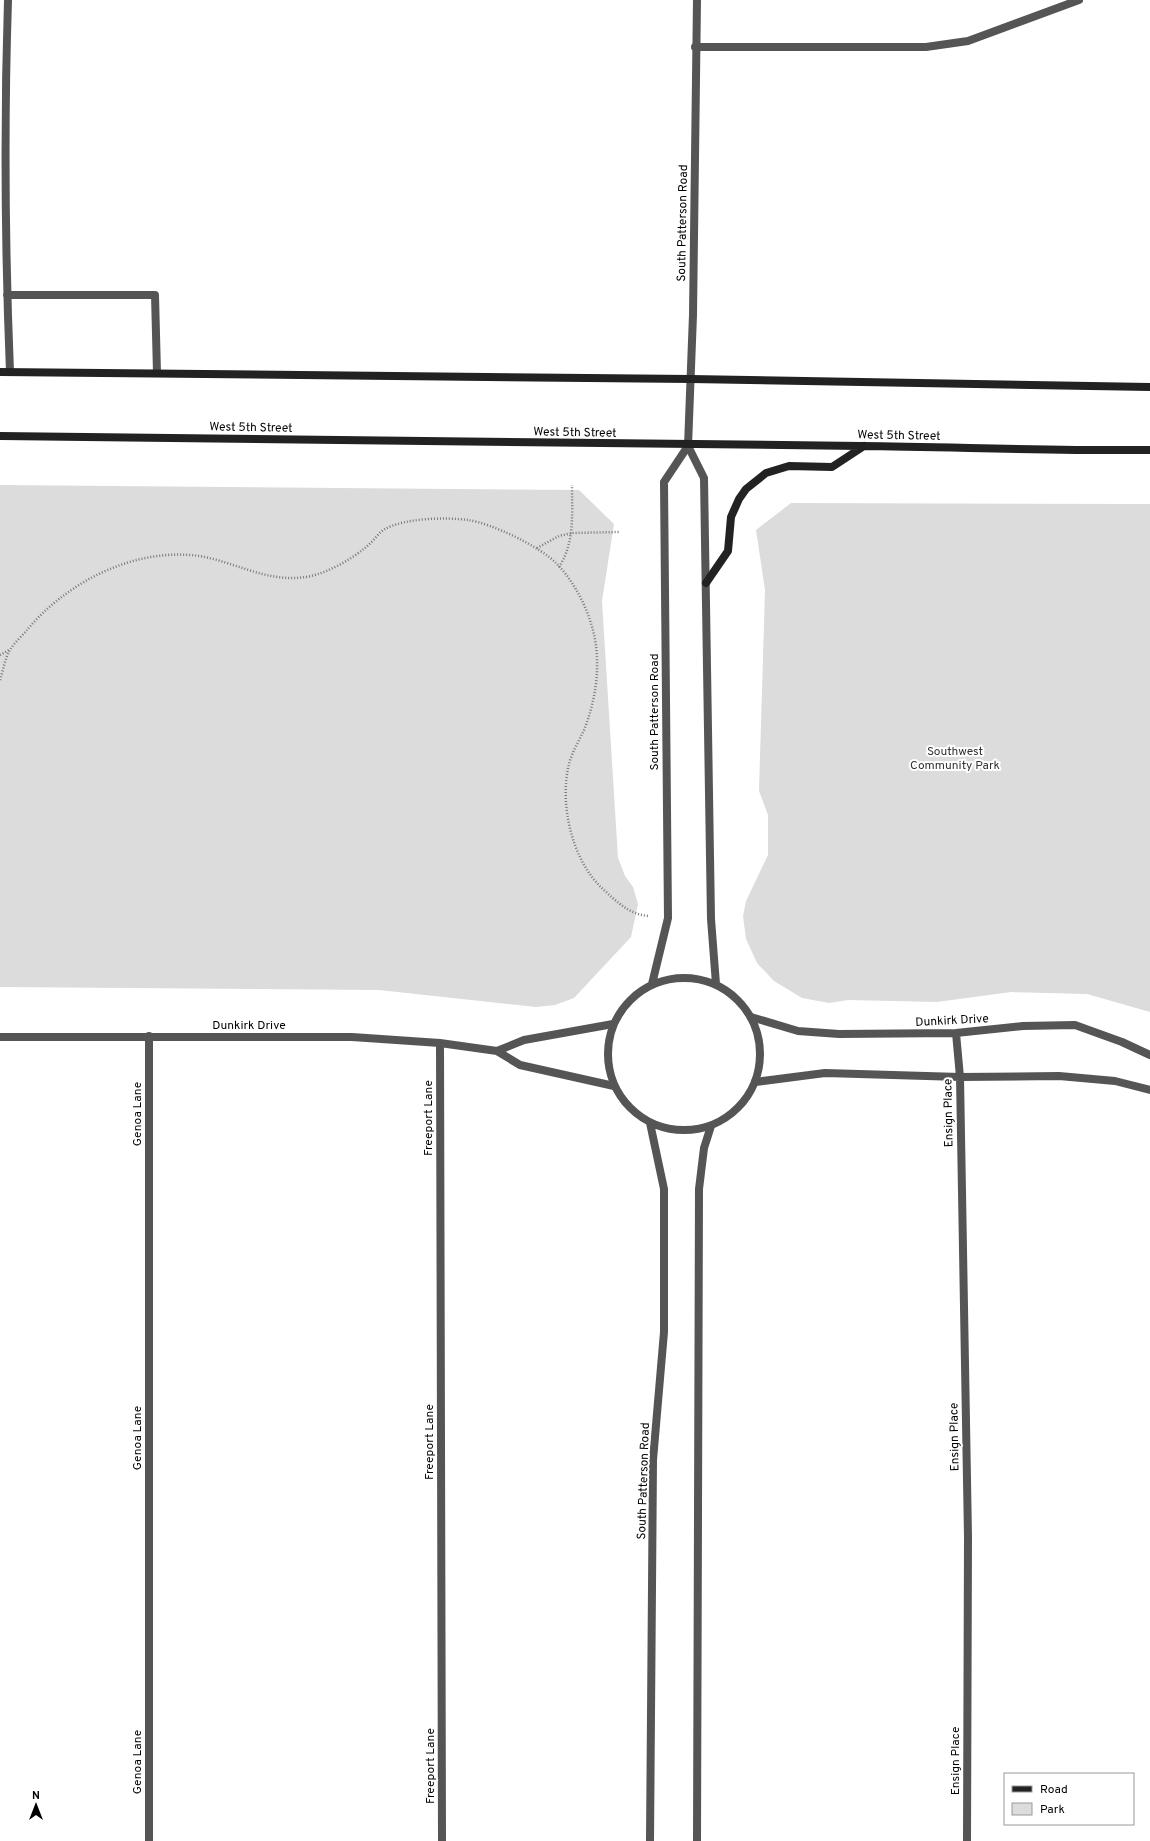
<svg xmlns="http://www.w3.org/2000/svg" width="1150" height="1841" font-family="Overpass,sans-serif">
<rect width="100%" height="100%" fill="#fff"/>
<path fill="#dcdcdc" d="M0,485L579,490L614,524L602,601L618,858L625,876L633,887L638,904L631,937L574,998L555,1005L536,1007L379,990L0,987Z
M791,503L1150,504V1012L1087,994L1011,992L937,1002L848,1000L829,1003L802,998L774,981L757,963L746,939L743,916L746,901L768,855V815L759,791L765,590L756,530Z"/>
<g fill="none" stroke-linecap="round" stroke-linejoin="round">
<path stroke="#777" stroke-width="2.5" stroke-dasharray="1 2" stroke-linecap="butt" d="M537,548L559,536L572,533L619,532
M559,567C575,542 572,514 572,485
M0,655L9,650
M0,680C3,671 5,658 10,650C14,643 22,636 27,630C67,582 135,547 199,556C237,562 270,585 311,576C329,572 352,559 366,547C373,542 378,533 385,529C405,518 446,517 468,520C491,523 541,547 557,564C580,588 596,625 597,658C598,683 593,707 584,730C579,741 572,752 569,764C559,804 572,862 604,890C617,902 629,914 648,916"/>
<path stroke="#555" stroke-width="8" d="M8,0C4,124 5,248 10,372
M695,47H926L968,41L1079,0
M7,295H155L157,373"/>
<path stroke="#555" stroke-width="8" d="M688,446L693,315L697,0
M751,1017L798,1031L839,1034L956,1033L1023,1026L1075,1025L1122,1042L1150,1055
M956,1033L960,1077L968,1537L967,1841
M149,1036V1841
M0,1037H352L440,1043L497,1051L520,1065L614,1086
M440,1043L442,1841
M497,1051L524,1040L613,1024
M755,1082L825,1073L960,1077L1059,1076L1115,1081L1150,1090"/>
<path stroke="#555" stroke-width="8" d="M688,446L704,478L711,919L716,984
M608 1054a76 76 0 1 1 152 0a76 76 0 1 1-152 0Z
M652,984L668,918L664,482L688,446
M650,1123L664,1189V1332L653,1460L650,1841
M697,1841L699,1189L704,1148L711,1126"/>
<path stroke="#222" stroke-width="8" d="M0,372L691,379L1150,387
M0,436C287,440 574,444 861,446C957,447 1054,451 1150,450
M706,583L728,551L731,517L739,499L746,489L766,473L789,466L832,467L864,446"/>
</g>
<g text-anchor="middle" stroke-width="4" stroke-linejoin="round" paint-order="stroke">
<g font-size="12" fill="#000" stroke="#fff">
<text transform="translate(682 223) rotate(-89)" y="4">South Patterson Road</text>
<text transform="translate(251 427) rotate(1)" y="4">West 5th Street</text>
<text transform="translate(575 432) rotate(1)" y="4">West 5th Street</text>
<text transform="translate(899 435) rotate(1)" y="4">West 5th Street</text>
<text transform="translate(654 712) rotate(-90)" y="4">South Patterson Road</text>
<text transform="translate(952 1020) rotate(-3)" y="4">Dunkirk Drive</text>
<text x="249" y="1029">Dunkirk Drive</text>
<text transform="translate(948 1113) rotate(-91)" y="4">Ensign Place</text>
<text transform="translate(137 1114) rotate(-90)" y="4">Genoa Lane</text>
<text transform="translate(428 1118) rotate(-90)" y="4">Freeport Lane</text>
<text transform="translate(954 1437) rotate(-91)" y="4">Ensign Place</text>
<text transform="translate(137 1438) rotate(-90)" y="4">Genoa Lane</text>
<text transform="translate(429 1442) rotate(-90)" y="4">Freeport Lane</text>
<text transform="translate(643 1481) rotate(-88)" y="4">South Patterson Road</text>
<text transform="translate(955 1761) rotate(-90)" y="4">Ensign Place</text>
<text transform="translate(137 1762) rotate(-90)" y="4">Genoa Lane</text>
<text transform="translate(430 1766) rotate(-90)" y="4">Freeport Lane</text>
</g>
<g font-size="12" fill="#333" stroke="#fff">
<text x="955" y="755">Southwest<tspan x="955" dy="14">Community Park</tspan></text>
</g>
</g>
<rect x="1004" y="1773" width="130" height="52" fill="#ffffff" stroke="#999999"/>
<rect x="1012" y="1786" width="20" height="6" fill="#222222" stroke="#999999"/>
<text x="1040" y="1793" font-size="12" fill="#000000">Road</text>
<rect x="1012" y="1803" width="20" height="12" fill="#dcdcdc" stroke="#999999"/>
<text x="1040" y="1813" font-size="12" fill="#000000">Park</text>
<g transform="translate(36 1805)" stroke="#ffffff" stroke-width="3" paint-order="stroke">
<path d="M0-3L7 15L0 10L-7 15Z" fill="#000000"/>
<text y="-6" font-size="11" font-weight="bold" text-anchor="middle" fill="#000000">N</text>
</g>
</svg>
